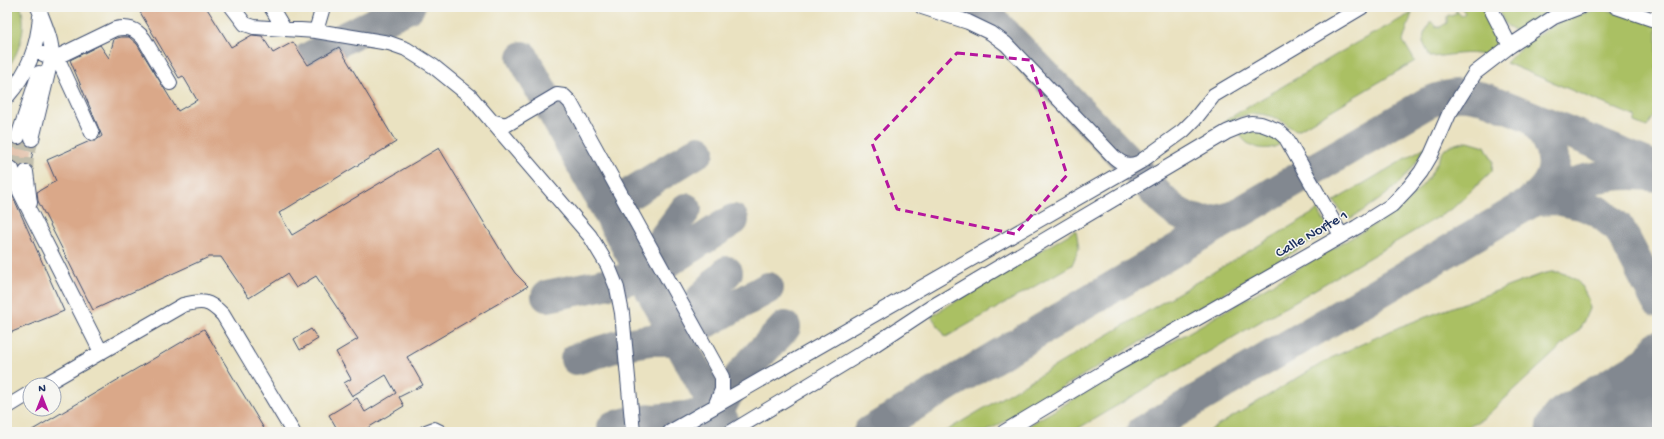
<svg xmlns="http://www.w3.org/2000/svg" width="1664" height="439" font-family="'Gochi Hand',sans-serif">
<rect width="100%" height="100%" fill="#f6f6f2"/>
<filter id="ink" filterUnits="userSpaceOnUse"><feTurbulence type="fractalNoise" baseFrequency=".025" numOctaves="2"/><feDisplacementMap in="SourceGraphic" scale="8" xChannelSelector="R" yChannelSelector="G"/><feConvolveMatrix kernelMatrix="1 2 1 2 8 2 1 2 1" color-interpolation-filters="sRGB"/></filter>
<filter id="wash" filterUnits="userSpaceOnUse"><feTurbulence type="fractalNoise" baseFrequency=".012" numOctaves="4" result="noise"/><feDisplacementMap in="SourceGraphic" scale="16" xChannelSelector="R" yChannelSelector="G"/><feGaussianBlur stdDeviation="0.9" result="paint"/><feColorMatrix in="noise" values="0 0 0 0 0 0 0 0 0 0 0 0 0 0 0 0 0 1.4 0 .05"/><feComposite in="paint" operator="in"/></filter>
<g filter="url(#wash)">
<rect width="100%" height="100%" fill="#eae2c1"/>
<path fill="#aac064" stroke="#627861" d="M7,7H21C27,27 20,53 7,68Z
M1461,7H1482L1497,35C1499,45 1494,50 1487,56C1468,50 1449,56 1430,57L1423,42L1424,34L1431,21L1435,26L1440,27L1447,23V16L1449,15L1451,16L1456,14V10L1461,16L1465,13Z
M1497,7H1535L1546,9L1547,12L1519,32C1506,30 1502,18 1497,7Z
M1606,10L1633,16L1657,25V112L1647,127L1634,122L1636,117L1506,63L1525,43L1557,23L1584,13Z
M1412,13L1403,41L1415,61L1298,130C1292,130 1289,126 1285,123C1263,110 1247,112 1225,123L1224,121L1356,43Z
M1255,131C1264,133 1277,134 1280,144C1268,153 1246,148 1240,134Z
M1468,141L1485,146L1493,161L1492,171L1452,209L1072,432H1017L1389,216C1405,204 1420,190 1431,174C1436,166 1439,156 1445,149C1450,144 1461,143 1468,141Z
M1425,147C1407,182 1384,198 1351,218L1344,216L1334,201Z
M1318,210L1330,231L986,432H944Z
M1076,230L1079,248L1072,265L946,337L931,316Z
M1551,272H1559L1568,275L1578,281L1584,291L1588,299L1589,309L1580,329L1484,418L1460,432H1207L1331,358L1399,327L1542,274Z"/>
<g fill="none" stroke-linecap="round" stroke-linejoin="round">
<path stroke="#828890" stroke-width="32" d="M979,7L1133,166C1159,196 1182,234 1228,218
M523,57L729,432
M309,58L348,36L409,7
M623,198L699,151
M1536,200L1556,199L1581,204L1598,211L1619,228L1657,301
M1531,201C1567,174 1554,149 1534,118
M661,266L733,220
M643,275L659,245L686,209
M547,296L624,280L642,274
M696,328L768,288
M676,336L702,298L727,272
M576,359L625,344L650,340H678
M718,413C731,379 761,354 785,327
M1596,420L1632,385L1657,347
M613,427L632,422L718,414
M869,432L1150,265L1427,103C1451,93 1465,92 1490,100L1657,168
M1142,432L1545,194C1581,178 1617,170 1657,176
M1625,432L1646,379"/>
<path stroke="#828890" stroke-width="79" d="M1575,432L1657,383"/>
</g>
<g id="blocks">
<path fill="#daa889" d="M137,7H206L231,47L252,35L262,36L273,53L293,42L308,65L339,47L396,142L279,213L292,235L439,148L509,264L515,273L528,286L407,357L423,385L399,397L404,406L361,432H339L329,415L357,398L365,412L396,393L386,375L352,396L344,383L351,379L336,352L358,339L316,276L296,288L287,274L249,298L221,257H209L93,310L38,201L37,192L56,181L47,160L90,141H95L102,136L70,60L100,45L109,58L114,39L121,37H129L137,44L178,111L197,100L183,76L179,78Z
M11,141L16,145H20L24,142L30,147H34L30,165L25,164L20,166L15,161L7,162Z
M7,183L64,311L7,334Z
M204,329L266,432H29Z
M311,329L318,339L300,350L294,339Z"/>
</g>
</g>
<g filter="url(#ink)">
<use href="#blocks" fill-opacity="0" stroke="#3a4a6d" stroke-width="1"/>
<g fill="none" stroke-linecap="round" stroke-linejoin="round">
<path stroke="#c1bead" stroke-width="14" stroke-dasharray="14 7" stroke-linecap="butt" d="M12,169L18,137
M26,172L27,157L32,139"/>
<g stroke="#3a4a6d" stroke-width="16">
<path id="minor" d="M232,7L245,24L254,27L316,31L389,43L406,49L433,66L470,96L590,236L608,266L617,288L622,313L633,432
M271,7L284,29
M922,7L968,22L991,33L1006,44L1114,157C1122,164 1128,167 1138,163
M1490,7L1510,46
M1616,7L1657,21
M316,31L323,7
M34,50L45,55L57,57L115,29C128,26 136,29 144,39L170,83
M57,57L92,133
M7,97C28,73 38,47 40,16
M491,121L506,125L557,95L564,96L570,102L722,377V390L715,406
M18,137L39,73
M32,139L52,56C52,39 44,23 38,7
M12,169L16,184L101,352
M26,172L30,203
M44,385L183,305C202,300 209,300 223,315L293,432
M7,407L30,393
M426,432L434,429L440,432
M670,432L1140,162L1183,131L1195,119L1214,95L1362,7
M731,432L865,351L930,308L1227,132L1244,125L1251,123L1261,124L1277,130L1286,138L1341,235
M1004,432L1112,367L1357,227L1392,205L1410,186L1421,172L1431,155L1449,114L1475,73L1510,46L1554,17L1580,7"/>
</g>
<use href="#minor" stroke="#fff" stroke-width="14"/>
</g>
</g>
<path fill="none" stroke="#b5179e" stroke-width="3" stroke-dasharray="8 5" stroke-linejoin="round" d="M957,53L1030,60L1067,175L1015,234L897,209L872,143Z"/>
<g text-anchor="middle" stroke-width="3" stroke-linejoin="round" paint-order="stroke">
<g font-size="15" fill="#1b2f5e" stroke="#f6f6f2">
<text transform="translate(1311 233) rotate(-30)" y="5">Calle Norte 1</text>
</g>
</g>
<rect width="1664" height="439" fill="none" stroke="#f6f6f2" stroke-width="24"/>
<g transform="translate(42 397)"><circle r="19" fill="#f6f6f2" stroke="#9ea6b7"/>
<path d="M0-3L7 15L0 10L-7 15Z" fill="#b5179e"/>
<text y="-6" font-size="11" font-weight="bold" text-anchor="middle" fill="#1b2f5e">N</text>
</g>
</svg>
